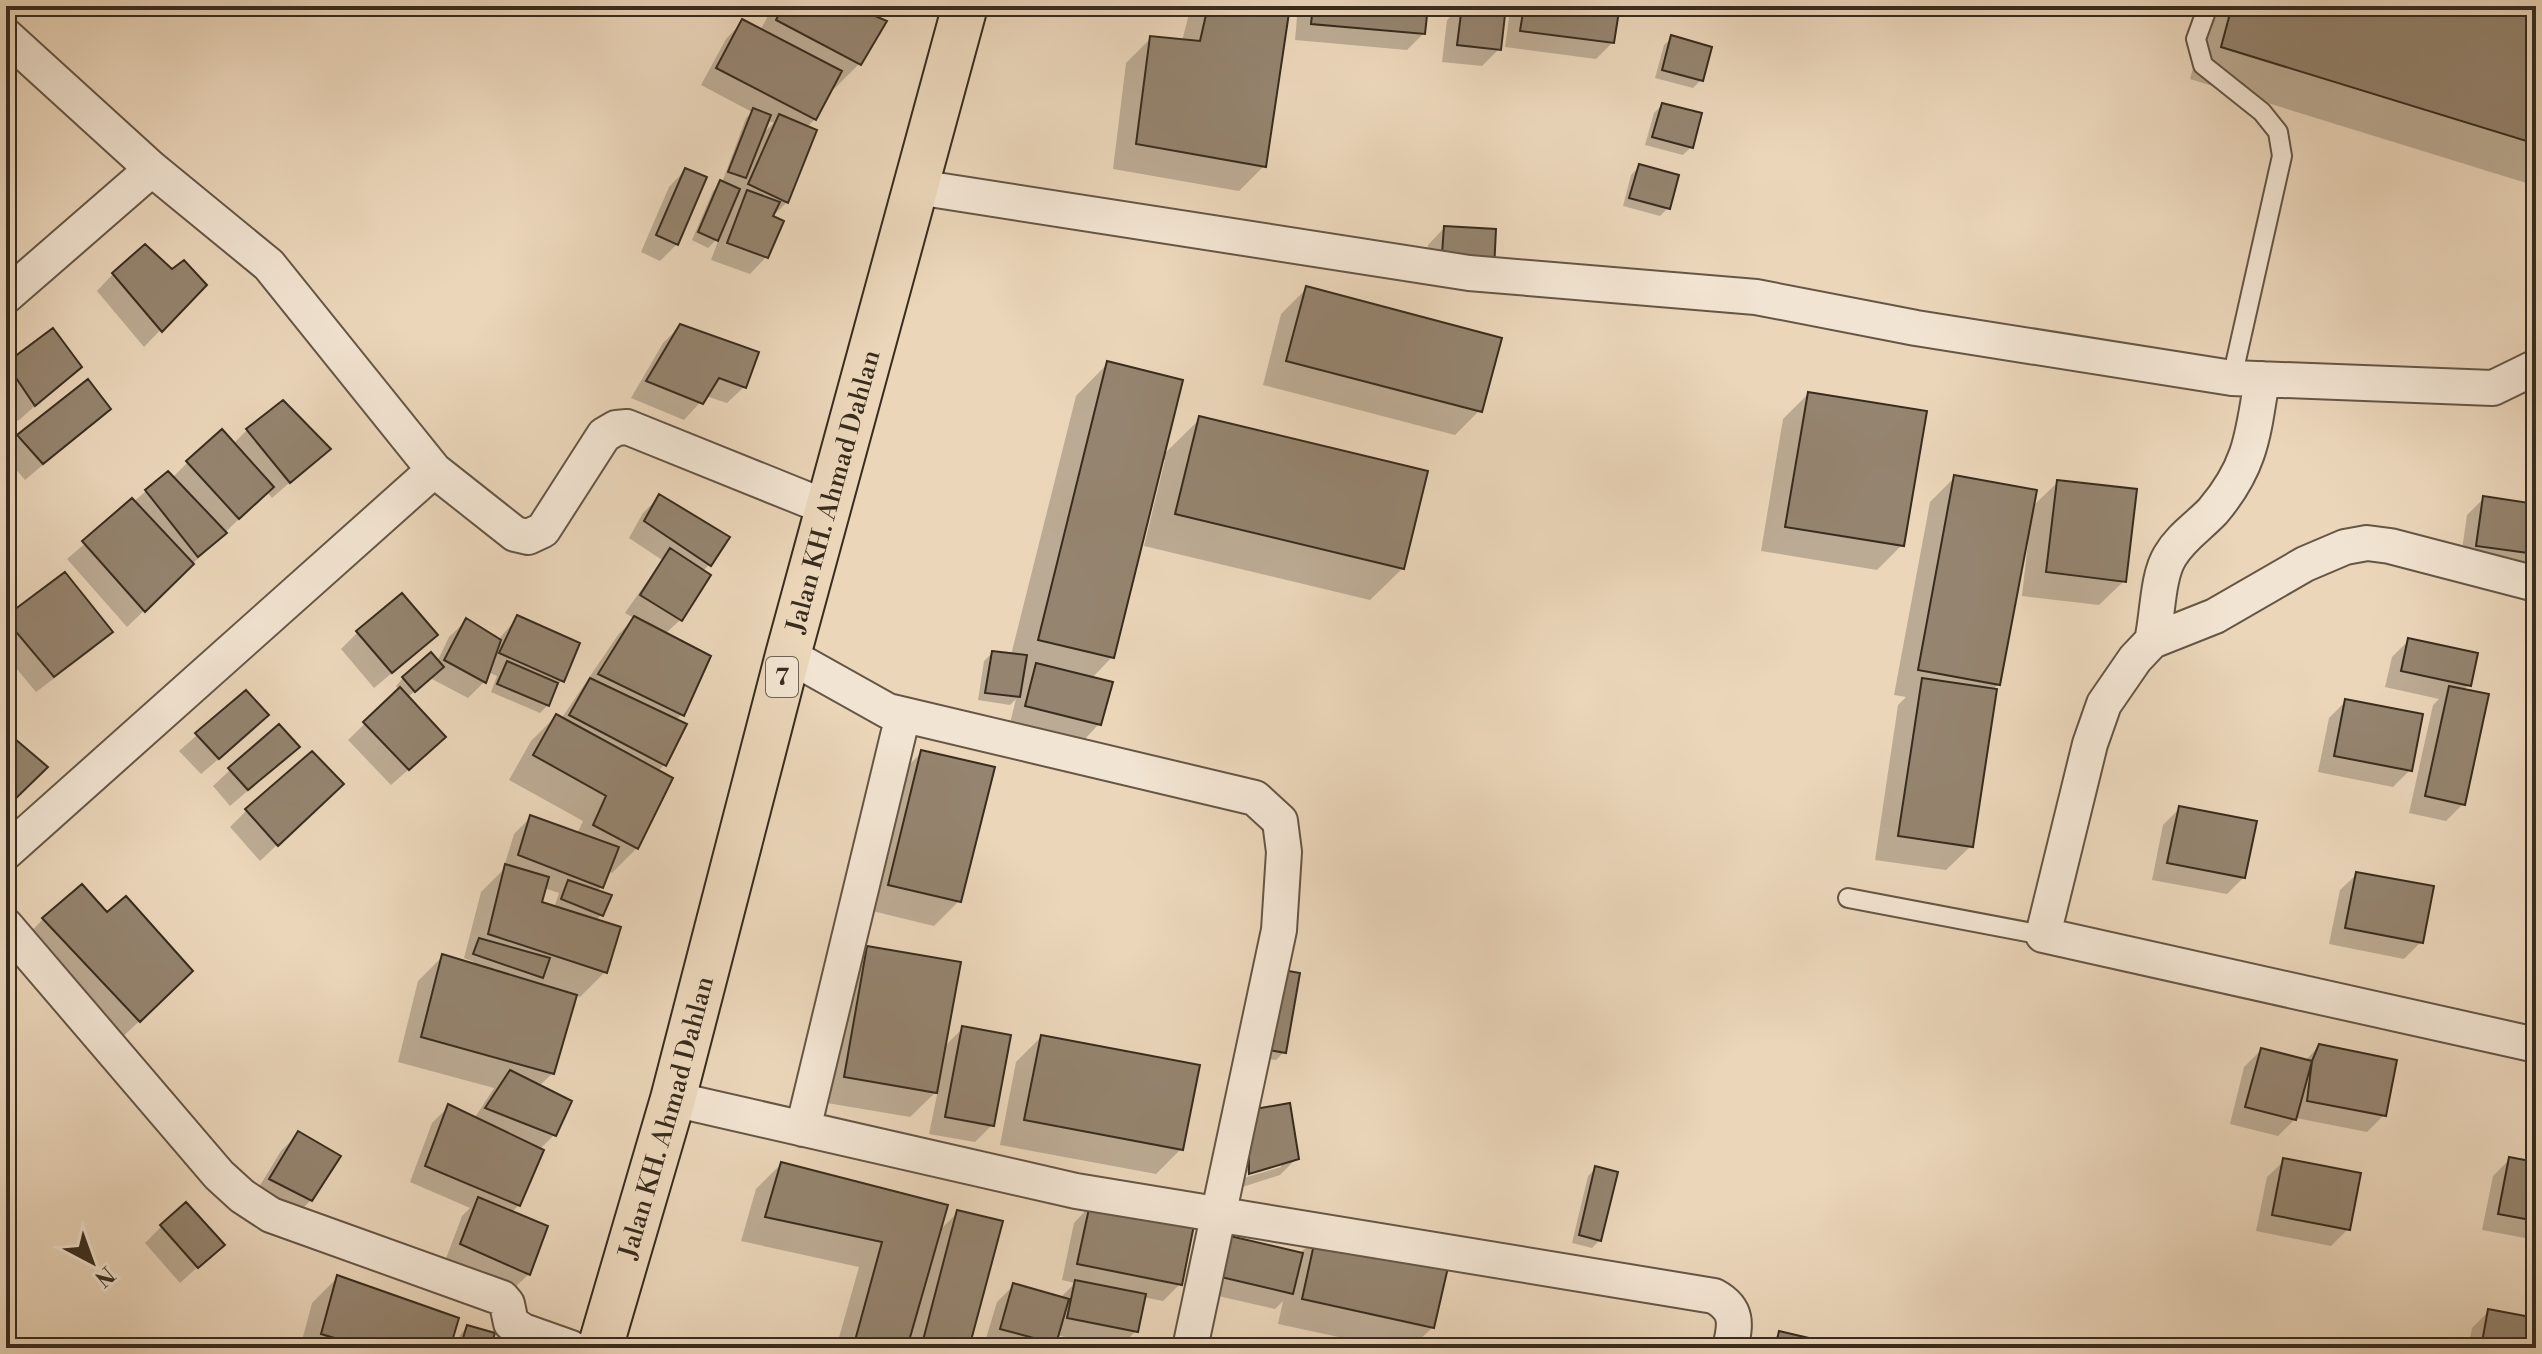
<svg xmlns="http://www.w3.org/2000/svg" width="2542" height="1354" font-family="'Libre Bodoni',serif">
<rect width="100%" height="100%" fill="#ebd6ba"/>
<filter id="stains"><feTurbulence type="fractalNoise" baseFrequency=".0025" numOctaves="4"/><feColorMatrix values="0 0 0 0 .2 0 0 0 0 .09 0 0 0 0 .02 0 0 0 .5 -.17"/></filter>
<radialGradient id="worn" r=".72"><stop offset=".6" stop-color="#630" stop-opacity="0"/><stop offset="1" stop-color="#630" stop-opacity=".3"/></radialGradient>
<path fill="#0003" fill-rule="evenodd" d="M773,6H855L859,64L834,89L832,87L815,119L806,128L787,202L772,217L766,257L750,274L711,260L720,236L708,248L692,240L713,191L723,180L746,118L752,112L701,85L726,39L742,22L760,31ZM767,120L774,123L761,135Z
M1197,6H1288L1264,166L1239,191L1113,169L1126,63L1151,38L1182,41L1189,14Z
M1298,6H1426L1423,34L1407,50L1295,40Z
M1461,6H1489L1499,49L1482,66L1442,62L1447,20Z
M1520,6H1569L1613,42L1596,59L1505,47L1509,17Z
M2210,6H2536V186L2190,79Z
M1672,38L1701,80L1693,88L1655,78L1664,45Z
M1662,105L1691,147L1683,155L1645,145L1654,113Z
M1639,167L1668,208L1660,216L1623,206L1631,175Z
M685,170L677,244L660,261L641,252L669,187Z
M1444,228L1475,286L1425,284L1428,245Z
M172,272L204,285L144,347L97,291L113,274Z
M1306,289L1480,410L1455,435L1263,385L1281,314Z
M680,326L744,387L727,403L706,396L684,420L631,398L663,343Z
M53,330L80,366L18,421L6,404V366Z
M1108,363L1162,456L1200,419L1403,568L1370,600L1144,546L1165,460H1161L1112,657L1091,679L1099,724L1083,741L1010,723L1016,699L1010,705L978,700L984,661L992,653L1011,655L1076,396Z
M1808,394L1902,545L1877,570L1761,551L1783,419Z
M109,409L25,480L6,458V449L19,437Z
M247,430L328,449L272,498L267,492L127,627L67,559L146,491L172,478L188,462L233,444Z
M1955,477L2031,508L2058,482L2124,581L2099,605L2022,596L2028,542H2025L1999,684L1992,690L1971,846L1946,870L1875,860L1898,705L1906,697L1894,695L1930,502Z
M660,496L710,564L702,572L680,620L665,634L682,714L675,721L664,765L657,772L637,848L612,873L607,871L602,886L596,892L601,915L595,921L605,972L580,997L575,995L553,1073L539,1086L554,1135L539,1150L519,1205L511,1213L529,1274L512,1290L445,1261L462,1216L470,1208L410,1182L432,1123L449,1106L474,1119L494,1088L398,1062L418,981L443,956L473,965L474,962L464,958L481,892L503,870L514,834L531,817L577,834L583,821L509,780L531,741L556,716L561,719L618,635L634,618L625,613L662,560L629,538L643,513ZM544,888L559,893L554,908L540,903Z
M2484,498L2536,506V573L2460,563L2467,515Z
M517,618L562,680L554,689L548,705L540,713L491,692L497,676L488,672L485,681L468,698L430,678L407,698L426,754L391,785L348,740L399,690L396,686L403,678L437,662L449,637L466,621L498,640Z
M6,619L110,632L93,649L36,692L6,656Z
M357,633L418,651L374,688L341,649Z
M2409,640L2469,685L2463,690V804L2446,821L2409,813L2433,705L2439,699L2385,687L2392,657Z
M245,693L250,732L201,774L179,751Z
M2346,701L2410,770L2393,787L2318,772L2329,718Z
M298,747L230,806L213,786L230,770Z
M922,752L959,901L934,926L864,909L897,777Z
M324,800L260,861L230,827L247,810Z
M2180,808L2244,877L2227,894L2152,880L2163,825Z
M2357,874L2421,942L2404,959L2329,944L2340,890Z
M43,919L166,996L114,1045L19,944Z
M868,948L943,1048L963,1028L992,1125L975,1142L929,1134L938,1090L910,1117L821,1102L843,973Z
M1275,980L1284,1052L1276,1060L1261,1058Z
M1041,1037L1181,1149L1156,1174L1000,1145L1016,1062Z
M2319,1046L2384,1115L2367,1132L2296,1118L2278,1136L2230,1124L2244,1067L2261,1050L2305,1061Z
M2536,1099V1153L2526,1152Z
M1233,1128L1297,1158L1280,1175L1233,1190ZM1281,1162V1167L1240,1179L1239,1175Z
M298,1134L311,1200L294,1217L253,1197L281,1151Z
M2510,1159L2536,1164V1240L2482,1230L2493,1176Z
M2284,1161L2348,1229L2331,1246L2256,1231L2267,1177Z
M781,1164L939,1231L958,1212L967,1348H836L859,1267L741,1241L756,1189Z
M1596,1168L1600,1240L1592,1248L1572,1243L1588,1176Z
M1090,1206L1180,1284L1163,1301L1143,1297L1136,1331L1119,1348L1056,1335L1049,1348H994L984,1345L997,1302L1014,1285L1060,1298L1075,1283L1062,1280L1074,1223Z
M162,1226L222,1245L180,1283L145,1243Z
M1317,1237L1433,1327L1411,1348H1390L1278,1324L1283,1301L1275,1309L1205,1293L1214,1255L1299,1254Z
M337,1278L448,1348H300L312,1303Z
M2489,1311L2536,1320V1348H2468L2472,1328Z
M467,1327L487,1348H456L460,1335Z
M1780,1333L1840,1348H1764Z
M506,1338L537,1348H498Z"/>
<path fill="#95846f" stroke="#382c1e" stroke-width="2" d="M783,6H857L856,8L887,21L861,65L776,20Z
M1208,6H1290L1266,167L1136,144L1150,36L1200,41Z
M1313,6H1428L1425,34L1311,24Z
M1462,6H1506L1501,50L1457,45Z
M1524,6H1584L1619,11L1614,43L1520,31Z
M2232,6H2536V144L2221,47Z
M742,19L842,71L816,120L716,68Z
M1671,35L1712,47L1703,81L1662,70Z
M1662,103L1702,113L1693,148L1652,137Z
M753,108L771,115L746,178L728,172Z
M779,114L817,130L788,203L748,184Z
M1639,164L1679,175L1670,209L1629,198Z
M685,168L707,177L678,245L656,235Z
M720,180L740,189L718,241L698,232Z
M747,190L780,202L773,216L784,221L768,258L727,243Z
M1444,226L1496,229L1494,270L1441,268Z
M145,244L172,269L184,260L207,285L162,332L112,273Z
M1306,286L1502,338L1482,412L1286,361Z
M680,324L759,352L746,388L719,378L703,404L646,381Z
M53,328L82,367L35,406L6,363Z
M1107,361L1183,380L1114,658L1038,640Z
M88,379L111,409L43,464L17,435Z
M1808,392L1927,411L1904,546L1785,527Z
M283,400L331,449L290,483L246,429Z
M1199,416L1428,471L1404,569L1175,514Z
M222,429L274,487L239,519L186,461Z
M168,471L227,533L198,557L145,490Z
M1954,475L2037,490L2000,685L1918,670Z
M2057,480L2137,489L2126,582L2046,572Z
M659,494L730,537L711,566L644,521Z
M2483,496L2536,504V554L2476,546Z
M132,498L194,564L145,612L82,541Z
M670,548L711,575L682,621L640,595Z
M65,572L113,632L54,677L6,620V616Z
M402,593L438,635L392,673L356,631Z
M517,615L580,643L564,682L499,653Z
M634,616L711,656L684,716L598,674Z
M466,618L501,640L486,683L444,660Z
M2408,638L2478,653L2471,686L2401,671Z
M992,651L1027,655L1020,697L985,693Z
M431,652L444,667L415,692L402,677Z
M507,661L558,683L549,706L497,684Z
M1036,663L1113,682L1101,725L1025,706Z
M590,678L687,724L666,766L569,715Z
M1922,678L1997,689L1973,847L1898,836Z
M2449,686L2489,694L2465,805L2425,796Z
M400,687L446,737L409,770L363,722Z
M246,690L269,715L219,759L195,733Z
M2345,699L2423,714L2412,771L2334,756Z
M556,714L673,778L638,849L593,825L606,796L533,755Z
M279,724L300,747L248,790L228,768Z
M8,733L48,767L6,808V735Z
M921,750L995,767L961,902L888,885Z
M312,751L344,784L278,846L245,809Z
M2179,806L2257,821L2245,878L2167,863Z
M530,815L619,847L603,888L518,855Z
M505,864L549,877L542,902L621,927L607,973L488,934Z
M2356,872L2434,886L2423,943L2345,928Z
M568,880L612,895L603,916L561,899Z
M82,884L107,912L126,896L193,971L140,1022L42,918Z
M479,938L550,958L543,978L473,954Z
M867,946L961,962L937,1093L844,1077Z
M442,954L577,995L554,1074L421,1037Z
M1283,970L1300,973L1286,1053L1268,1050Z
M962,1026L1011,1035L994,1126L945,1117Z
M1041,1035L1200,1065L1183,1150L1024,1120Z
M2319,1044L2397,1060L2386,1116L2307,1101L2312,1061Z
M2261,1048L2312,1061L2296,1120L2245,1107Z
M510,1070L572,1101L556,1136L485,1108Z
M1290,1103L1299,1159L1249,1174V1110Z
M448,1104L544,1150L520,1206L425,1166Z
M298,1131L341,1156L312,1201L269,1179Z
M2509,1157L2536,1162V1221L2498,1214Z
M2283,1158L2361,1173L2350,1230L2272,1215Z
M781,1162L948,1205L907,1348H853L882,1242L765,1217Z
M1595,1166L1618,1172L1601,1241L1579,1235Z
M478,1197L548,1226L530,1275L460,1244Z
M186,1202L225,1245L198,1268L160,1225Z
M1090,1204L1194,1225L1182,1285L1077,1264Z
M957,1210L1003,1221L969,1348H921Z
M1316,1235L1449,1263L1434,1328L1302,1299Z
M1230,1236L1303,1253L1293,1294L1221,1277Z
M337,1275L459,1318L450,1348H368L321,1334Z
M1075,1280L1146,1294L1138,1332L1067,1318Z
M1013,1283L1069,1299L1056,1344L1000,1329Z
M2488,1309L2536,1318V1348H2481Z
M467,1325L495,1333L490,1348H460Z
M1779,1331L1843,1346L1842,1348H1775Z"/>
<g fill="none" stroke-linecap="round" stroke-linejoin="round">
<g stroke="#655645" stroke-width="22">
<path id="lane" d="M2208,6L2196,39L2203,65L2262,112L2278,132L2282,156L2232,378
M1848,898L2043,935"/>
</g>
<g stroke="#655645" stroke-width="38">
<path id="street" d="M6,36L152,169
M917,187L1469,273L1756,297L1916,328L2232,378L2493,388L2536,367
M6,296L152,169L269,265L434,470L515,534L528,537L543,530L604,435L616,428L627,427L828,508
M2536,584L2390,546L2367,543L2345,547L2305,564L2215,616L2152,641L2135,659L2104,704L2090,744L2043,935L2536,1045
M2152,641C2158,616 2157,577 2170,556C2181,537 2199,526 2213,511C2251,466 2253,435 2262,379
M788,655L888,711L1255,798L1280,821L1284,852L1279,930L1190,1348
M6,852L434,470
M6,926L219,1175L242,1196L271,1215L502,1298L507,1304L511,1323L523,1331L571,1348
M673,1099L1076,1191L1714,1296C1738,1309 1736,1324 1730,1348
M803,1129L903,715"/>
</g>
<g stroke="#382c1e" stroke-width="48">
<g id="highway">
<path id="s1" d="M600,1348L673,1099L788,655L965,6"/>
</g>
</g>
<use href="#lane" stroke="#f2e4d2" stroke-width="18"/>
<use href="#street" stroke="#f2e4d2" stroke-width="34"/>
<use href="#highway" stroke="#ebd6ba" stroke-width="44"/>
</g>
<g text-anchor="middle" stroke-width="6" stroke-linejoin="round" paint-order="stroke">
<rect fill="#f2e4d2" stroke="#706354" stroke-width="2" x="766" y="657" width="32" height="40" rx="6"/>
<g font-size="24" font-weight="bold" fill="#382c1e">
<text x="782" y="685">7</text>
</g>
<g font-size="26" fill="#382c1e" stroke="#f2e4d2">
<text dy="9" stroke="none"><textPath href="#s1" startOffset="888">Jalan KH. Ahmad Dahlan</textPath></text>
<text dy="9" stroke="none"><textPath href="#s1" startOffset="240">Jalan KH. Ahmad Dahlan</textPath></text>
</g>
</g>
<rect width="2542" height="1354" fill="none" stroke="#ebd6ba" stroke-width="32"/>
<rect x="8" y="8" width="2526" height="1338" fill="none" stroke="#382c1e" stroke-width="4"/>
<rect x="16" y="16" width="2510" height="1322" fill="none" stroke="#382c1e" stroke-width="2"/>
<g transform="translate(92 1262) rotate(139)" stroke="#f2e4d2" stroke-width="6" paint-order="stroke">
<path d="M0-6L14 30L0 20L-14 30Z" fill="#382c1e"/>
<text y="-12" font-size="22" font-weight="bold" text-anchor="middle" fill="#382c1e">N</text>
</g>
<rect width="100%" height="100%" filter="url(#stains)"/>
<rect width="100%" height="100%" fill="url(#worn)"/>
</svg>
